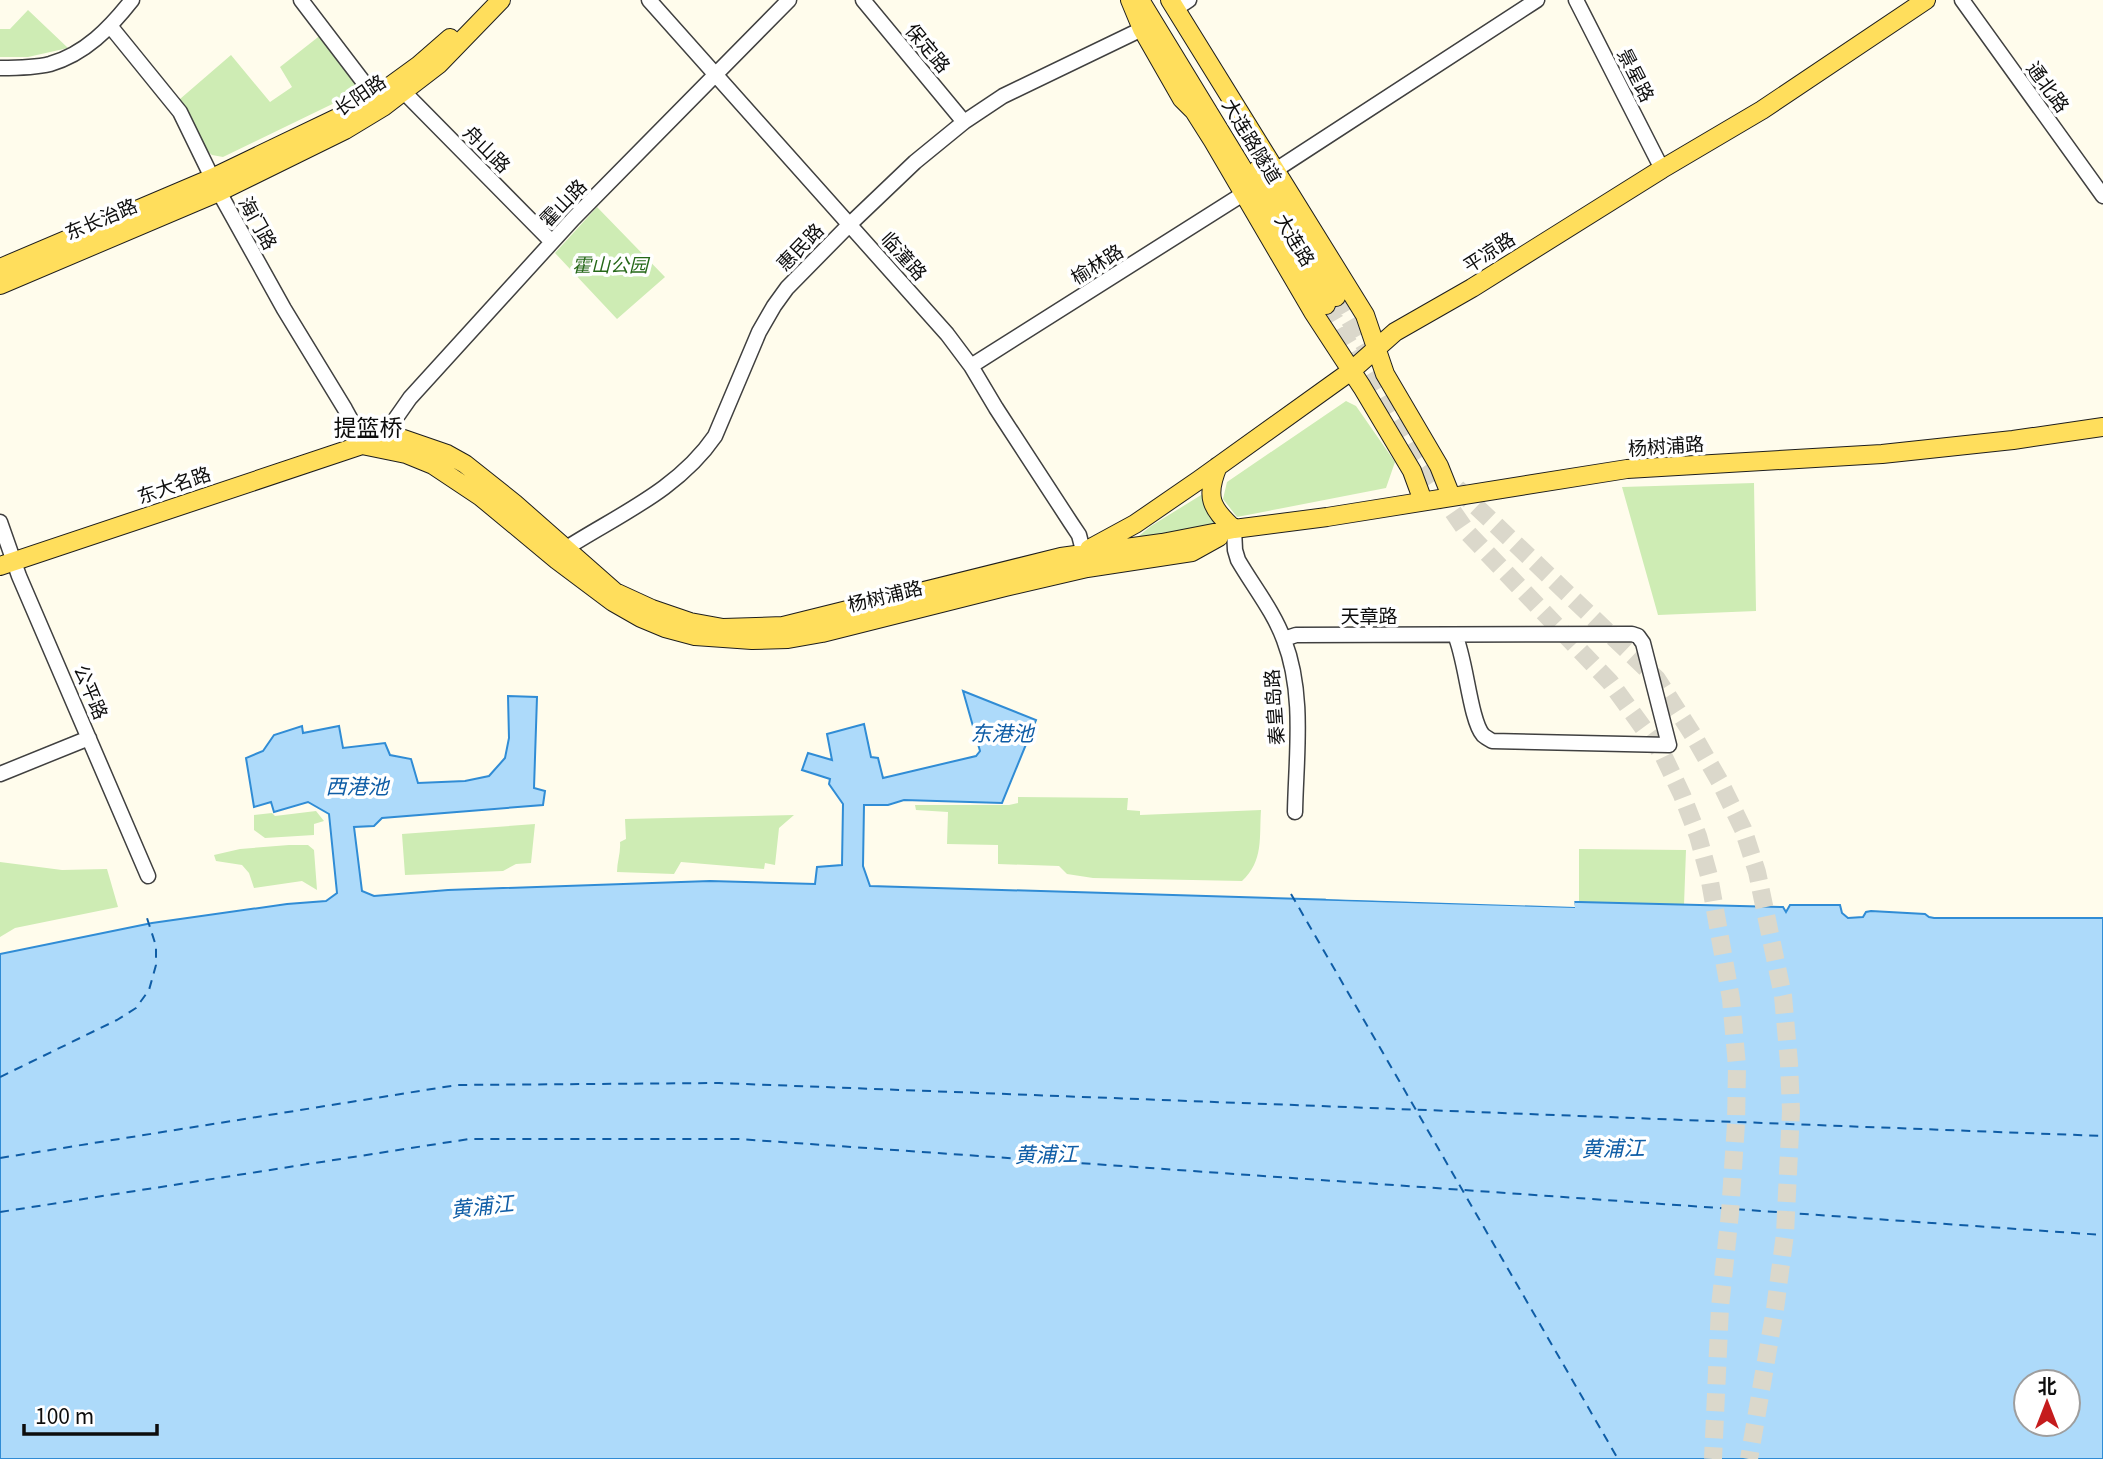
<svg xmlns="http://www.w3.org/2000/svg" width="2103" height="1459" font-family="Georgia,'Noto Sans SC',serif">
<rect width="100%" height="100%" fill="#fffcec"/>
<path fill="#ceecb4" d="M28,10L68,48L28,57H0V29H10Z
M322,34L352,76L356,84L353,94L223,157L212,155L207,151L180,99L231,55L270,102L292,87L280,67Z
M597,207L665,277L617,319L555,253Z
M1346,401L1356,406L1395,462L1386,488L1237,517L1223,499L1227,482Z
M1754,483L1756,611L1658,615L1622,487Z
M1206,492L1217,524L1134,540L1151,526Z
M1018,797L1128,798L1127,810L1140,811V815L1261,810C1259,837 1264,861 1242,881L1093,878L1067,874L1059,866L998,864V845L947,844L948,812L916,810L915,805H1009L1018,803Z
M316,811L324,821L314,824V835L265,838L254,830V815L272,813L275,816Z
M794,815L779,828L775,865L765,863L764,869L681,862L674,874L617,872C617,862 621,852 620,842L626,839L625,819Z
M535,824L531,863L516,864L503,871L405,875L402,834Z
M289,845H308L314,850L317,890L302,881L254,888L249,873L242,865L216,861L214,855L240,849Z
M1579,849L1686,850L1684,905L1579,902Z
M0,862L62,870L107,869L118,907L15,928L0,937Z"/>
<path fill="#addafa" stroke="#308cd5" stroke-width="2" fill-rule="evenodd" d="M963,691L1036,720L1002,803L904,800L888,805H864L863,866L870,886L1574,907V902H1579L1783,907L1786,912L1790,905H1840L1842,913L1848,918L1863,917L1866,912L1871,911L1925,914L1929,917L1934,918H2103V1459H0V954L152,923L287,904L326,901L337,893L329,814L308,802L274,812L271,802L254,807L246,758L263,751L274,735L302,726L303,733L339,726L343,748L385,743L390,755L411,759L418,783L465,781L489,776L505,758L509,738L508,696L537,697L534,788L545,791L543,805L382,818L374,826L354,827L362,891L374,896L448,890L710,881L815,884L817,867L842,865L843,804L829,784L830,779L802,770L808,753L832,760L827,734L864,724L871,757L878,758L883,778L976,756L980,751ZM2026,1382H2068V1424H2026Z"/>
<path fill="#fffcec" d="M1325,896L1571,903L1574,899L1575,907L1326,899Z"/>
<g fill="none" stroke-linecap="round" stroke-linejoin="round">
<path stroke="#0f5da6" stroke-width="2" stroke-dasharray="9 7" stroke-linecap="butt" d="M1291,894L1618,1459
M0,1077L117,1020L136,1008L149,990L156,965V946L147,918
M0,1158L457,1085L719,1083L2103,1136
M0,1212L469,1139H738L2103,1235"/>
<path stroke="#dbd8cb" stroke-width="18" stroke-dasharray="18 9" stroke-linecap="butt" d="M1336,297L1376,365
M1326,305L1413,454L1467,532L1610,682L1663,755L1682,795L1698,836L1709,876L1731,999L1737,1066L1736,1124L1730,1213L1720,1307L1713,1459
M1457,488L1657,679L1693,735L1720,782L1743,829L1757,872L1783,996L1789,1063L1791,1111L1785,1234L1775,1309L1749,1459"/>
<g stroke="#404040" stroke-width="17">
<path id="minor" d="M301,0L381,105
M649,0L947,334L971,366L996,408L1071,523L1079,535L1086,562
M863,0L964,122
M1576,0L1662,169
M1962,0L2103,196
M1177,8L1189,0
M111,27L180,112L219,192L284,309L345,409L356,429L362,445
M0,68C16,68 34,68 50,64C85,54 110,28 132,0
M398,86L552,242
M1274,171L1537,0
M971,366L1243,194
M386,444L396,418L410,398L573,219L789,0
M0,522L19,576L148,876
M1234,529L1235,550L1238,560C1253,586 1274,612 1284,640C1305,694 1296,756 1295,812
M560,556L565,549C618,515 678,490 715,436L759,332L774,306L787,288L850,224L915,162L964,122L1003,96L1142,29
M1284,639L1296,635L1632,634L1638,636L1643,643L1669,745L1492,741C1489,739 1485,737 1483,735C1470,720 1466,659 1455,635
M0,774L89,738"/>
</g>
<g stroke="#1e1e1e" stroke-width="20">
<path id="major" d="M1130,0L1142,29L1182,99L1194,111L1213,141L1313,312L1362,387L1412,471L1423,501
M1140,0L1326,305
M1170,0L1365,315L1385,374L1439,466L1451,496
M1259,168L1336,297
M0,268L212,178L339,117L375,97L419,65L450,38
M0,285L219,192L345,130L383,107L439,64L501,0
M362,445L370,437L389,434L447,454L465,464L514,503L615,592L652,609L690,622L723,628L783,626L1061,557L1162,543L1234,529L1327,517L1627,469L1882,454L2013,440L2103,427
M1218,466C1205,497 1211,508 1234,529
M1089,549L1135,524L1199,480L1351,371L1395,332L1472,288L1662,169L1762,110L1926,0
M0,566L362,445L406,454L433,465L481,497L557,560L613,602L641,618L665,628L695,636L752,640L788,639L822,633L1005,587L1087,568L1192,552L1219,537"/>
</g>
<use href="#minor" stroke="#fff" stroke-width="14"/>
<use href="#major" stroke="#ffde5c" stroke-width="18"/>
</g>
<g text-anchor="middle" stroke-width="7" stroke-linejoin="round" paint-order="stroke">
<g font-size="19" fill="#0d0d0d" stroke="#fff">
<text transform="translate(928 48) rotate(50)" y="7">保定路</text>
<text transform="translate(1636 75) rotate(63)" y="7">景星路</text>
<text transform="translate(2048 87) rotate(54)" y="7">通北路</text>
<text transform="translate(360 95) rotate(-34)" y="7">长阳路</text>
<text transform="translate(1252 141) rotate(59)" y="7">大连路隧道</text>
<text transform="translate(487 149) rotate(45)" y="7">舟山路</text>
<text transform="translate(563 203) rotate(-46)" y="7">霍山路</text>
<text transform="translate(101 219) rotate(-23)" y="7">东长治路</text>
<text transform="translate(258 223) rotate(61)" y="7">海门路</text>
<text transform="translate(1295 240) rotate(59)" y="7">大连路</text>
<text transform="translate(800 247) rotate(-46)" y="7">惠民路</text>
<text transform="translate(1489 252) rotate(-33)" y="7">平凉路</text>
<text transform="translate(904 256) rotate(48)" y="7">临潼路</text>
<text transform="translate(1097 264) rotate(-32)" y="7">榆林路</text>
<text transform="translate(1666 446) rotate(-4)" y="7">杨树浦路</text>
<text transform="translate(174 485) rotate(-19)" y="7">东大名路</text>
<text transform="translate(885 596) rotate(-14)" y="7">杨树浦路</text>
<text x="1369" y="623">天章路</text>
<text transform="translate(91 692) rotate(67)" y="7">公平路</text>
<text transform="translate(1274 707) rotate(-94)" y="7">秦皇岛路</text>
</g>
<g font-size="19" font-style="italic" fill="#266819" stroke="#fff">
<text x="610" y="272">霍山公园</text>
</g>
<g font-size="21" font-style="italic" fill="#0f5da6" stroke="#fff">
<text x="1002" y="741">东港池</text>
<text x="357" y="794">西港池</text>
<text transform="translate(1613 1149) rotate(-1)" y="7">黄浦江</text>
<text transform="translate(1046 1155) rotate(-1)" y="7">黄浦江</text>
<text transform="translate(482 1207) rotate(-6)" y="7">黄浦江</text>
</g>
<g font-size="23" fill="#0d0d0d" stroke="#fff">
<text x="368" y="436">提篮桥</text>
</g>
</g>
<g transform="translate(2047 1403)"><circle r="33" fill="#ffffff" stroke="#9e9e9e" stroke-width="2"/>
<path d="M0-5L12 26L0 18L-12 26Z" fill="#c51c1d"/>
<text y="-10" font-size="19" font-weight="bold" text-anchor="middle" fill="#0d0d0d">北</text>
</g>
<path d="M24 1424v10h133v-10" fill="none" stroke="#0d0d0d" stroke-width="3.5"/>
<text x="35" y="1424" font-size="21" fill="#0d0d0d" stroke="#ffffff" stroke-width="5" paint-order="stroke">100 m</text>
</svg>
